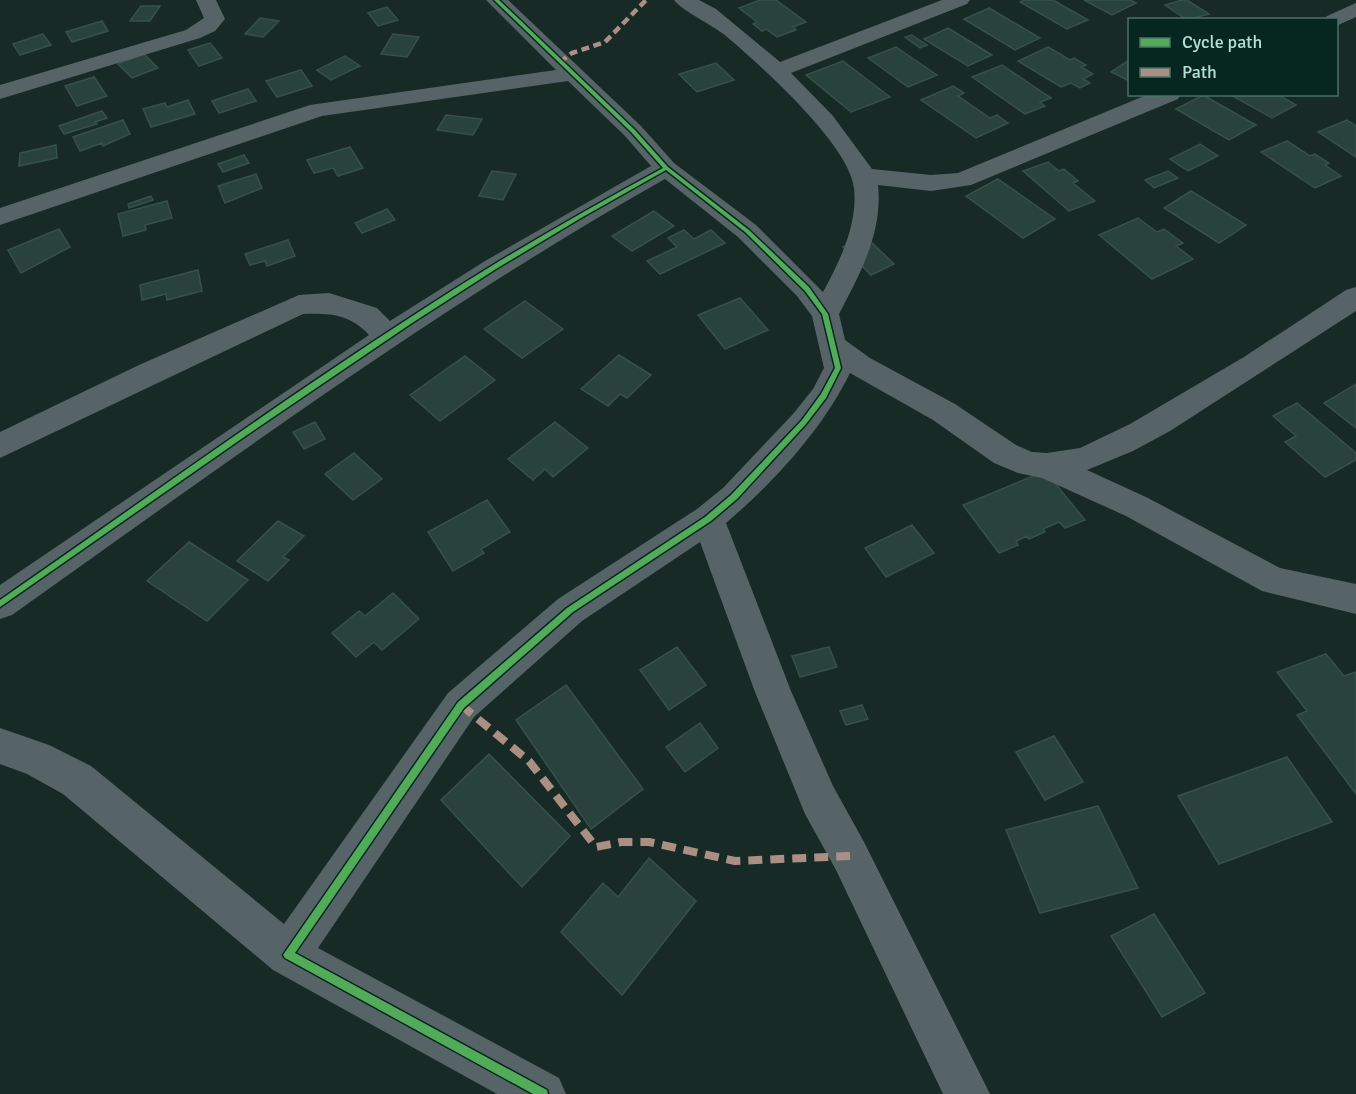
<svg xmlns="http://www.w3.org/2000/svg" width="1356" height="1094" font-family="Signika,sans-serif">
<rect width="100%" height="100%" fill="#182a26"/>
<path fill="#2a423d" stroke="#36504a" stroke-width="1.5" d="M760,0H776L806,22L793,27L796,30L777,37L766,29L762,31L753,24L757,22L739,8Z
M1024,0H1053L1088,20L1067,29L1020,2Z
M1084,0H1130L1136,3L1112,15Z
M1182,0H1187L1209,14L1187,20L1165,5Z
M141,6H160L150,21H130Z
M387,7L398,20L378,26L368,13Z
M989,8L1040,38L1015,50L964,19Z
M260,18L279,21L263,37L245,34Z
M102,21L108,31L72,42L66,32Z
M948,28L992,55L968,66L924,39Z
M43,34L51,45L20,55L13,44Z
M393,34L419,37L407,57L381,54Z
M912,35L927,45L920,48L905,37Z
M210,43L222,58L199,66L188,50Z
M896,47L937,75L908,87L868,58Z
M1048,47L1070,60L1074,58L1086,65L1081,67L1093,74L1083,79L1090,83L1080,88L1071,83L1061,87L1018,61Z
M144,54L158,68L132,78L118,64Z
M345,56L360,66L331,80L317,70Z
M1129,60L1130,79L1127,80L1111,72Z
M843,61L890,97L851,112L806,75Z
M716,63L734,80L697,92L679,74Z
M1002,65L1051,98L1040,102L1045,106L1025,114L972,77Z
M301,70L312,86L277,97L266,81Z
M94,77L107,96L77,106L65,86Z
M953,86L964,93L958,96L990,118L997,115L1008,123L976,138L921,100Z
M248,89L256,101L219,113L212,101Z
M1229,94H1277L1296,105L1272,118Z
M1203,95L1256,125L1229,140L1176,109Z
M188,100L195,114L151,127L143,109L165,103L167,107Z
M102,111L107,118L95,122L97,124L64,134L59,126Z
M446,115L482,119L473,135L437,130Z
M123,120L130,134L103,146L102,143L80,151L73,137Z
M1347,120L1356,126V157L1318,132Z
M1287,141L1310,156L1315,154L1329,163L1325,165L1341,176L1315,188L1261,152Z
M1200,144L1218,156L1188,171L1170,159Z
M56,145L57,158L19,166L20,153Z
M350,147L363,168L338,176L333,168L314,173L307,160Z
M244,155L249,163L223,172L218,164Z
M1048,162L1059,171L1064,169L1078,181L1073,183L1095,201L1069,211L1023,171Z
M492,171L516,174L503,200L479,196Z
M1168,171L1178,178L1154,188L1145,180Z
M256,174L262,188L225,203L218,186Z
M998,179L1055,219L1023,238L966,196Z
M1191,191L1246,225L1219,243L1164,208Z
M151,196L153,200L129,208L128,204Z
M167,201L172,218L145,225L146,230L123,236L118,214Z
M387,209L395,220L362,233L355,223Z
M654,211L674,226L632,251L612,236Z
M1138,218L1157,232L1164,229L1183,243L1176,246L1193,259L1152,279L1099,235Z
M59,229L70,247L21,273L8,250Z
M684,230L694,239L711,230L725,243L660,274L647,261L677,247L668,238Z
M866,237L894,264L871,275L843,247Z
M288,240L295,256L267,266L265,261L250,265L245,254Z
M198,270L202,291L167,300L166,294L142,300L140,285Z
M740,298L768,330L725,349L698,315Z
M525,301L563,329L522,358L484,329Z
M619,355L651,375L627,398L620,394L608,406L581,389Z
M465,356L495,380L440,421L410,395Z
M1356,384V428L1324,403Z
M1297,403L1356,453V460L1325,477L1285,442L1296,436L1273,416Z
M315,422L325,439L304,449L293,432Z
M555,422L588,448L553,477L545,469L533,480L508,459Z
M354,453L382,479L353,500L325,474Z
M1045,471L1085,520L1065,528L1059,522L1043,529L1045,532L1029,539L1027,536L1016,541L1018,545L999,553L963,505Z
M487,500L510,532L481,549L484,553L453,571L428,532Z
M278,521L304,536L283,557L289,560L268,581L237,561Z
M912,525L934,553L886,577L865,548Z
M189,542L248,580L207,621L147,581Z
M393,593L419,619L382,650L374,642L356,657L332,633L359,611L365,616Z
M677,647L706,685L669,710L640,670Z
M829,647L837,667L800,677L792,656Z
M1326,654L1344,676L1356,672V794L1297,715L1307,711L1277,672Z
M566,685L643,789L591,829L516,720Z
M862,705L868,719L846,725L840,711Z
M700,723L718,748L685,772L666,747Z
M1054,736L1083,782L1045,800L1016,752Z
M489,754L570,836L522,887L441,800Z
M1287,757L1332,822L1219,864L1178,796Z
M1098,806L1138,888L1040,913L1006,830Z
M649,858L696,901L622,995L561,932L603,883L618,897Z
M1154,914L1205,993L1162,1017L1111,936Z"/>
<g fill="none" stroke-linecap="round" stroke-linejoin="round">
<path fill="#566467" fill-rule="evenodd" d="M196,0H216L225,19L215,31L200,38L0,99V85L186,30L204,18Z
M486,0H508L641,126L674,163L756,225L823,292C840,261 858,224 854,188C849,144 760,65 726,36C714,26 681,10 674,0H699L716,9L780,62L942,0H970L967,4L791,73L833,116L872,169L931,175L958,173L1149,94H1181L1178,99L971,185L931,191L878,185C883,232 860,274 839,314L845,340L870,358L955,404L1016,445L1032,452L1047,453L1080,448L1130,424L1244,357L1346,290L1356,287V311L1170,431L1133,451L1087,470L1148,498L1280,568L1356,584V614L1262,591L1126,516L1042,478L1018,473L994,463L933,420L850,373C822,430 774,482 726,523L791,691L833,786L864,842L990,1094H943L836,870L805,814L755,692L700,542L582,621L474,717L318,948L559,1078L566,1094H497L273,970L63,794L27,774L0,764V728L49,745L91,766L284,924L448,693L558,599L697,509L723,488L793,414L813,389L824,368L812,316L797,296L738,237L665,179C436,308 226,463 12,615L0,619V585L369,335C350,314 330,313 303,314L0,458V432L139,365L299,295L329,293L377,308L390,321L485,261L651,166L625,136L568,81L322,116L0,225V208L310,105L556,70Z
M1356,3V17L1336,26V20H1324L1327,16Z"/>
<path stroke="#ac8f84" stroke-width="4.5" stroke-dasharray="8 4.5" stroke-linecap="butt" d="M560,62L572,53L605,42L646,0"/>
<path stroke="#ac8f84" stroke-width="8" stroke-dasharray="14 8" stroke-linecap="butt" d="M461,705L529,761L596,847L621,842H649L735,861L850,856"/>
<g stroke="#062720" stroke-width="3">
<path id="cycleway" d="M494,0H499L635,130L668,167L749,230L809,287L828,314L841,368L826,398L806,424L737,499L711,521L573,612L464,708L295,953L547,1090L548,1094H533L285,958L283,955L458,702L567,608L705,517L731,495L802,420L821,394L835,368L822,314L805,291L745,232L666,170L581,218L496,269L412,323L247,435L0,607V600C163,487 324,369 493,265C549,231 606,199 663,168L631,132Z"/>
</g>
<use href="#cycleway" fill="#51ab58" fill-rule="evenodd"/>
</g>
<rect x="1128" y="18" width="210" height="78" fill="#062720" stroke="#4b7168" stroke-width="1.5"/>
<rect x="1140" y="38" width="30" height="9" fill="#51ab58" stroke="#4b7168" stroke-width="1.5"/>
<text x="1182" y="48" font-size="18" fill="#b3e0d3">Cycle path</text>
<rect x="1140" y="68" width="30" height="9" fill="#ac8f84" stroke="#4b7168" stroke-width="1.5"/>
<text x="1182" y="78" font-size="18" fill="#b3e0d3">Path</text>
</svg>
